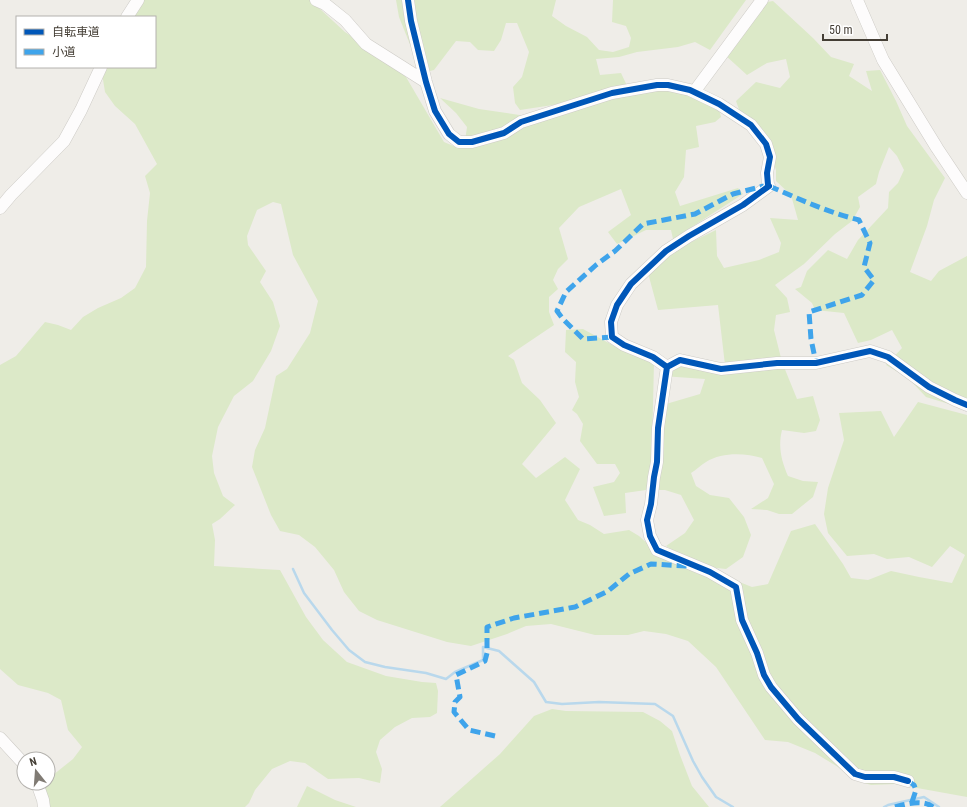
<svg xmlns="http://www.w3.org/2000/svg" width="967" height="807" font-family="'Roboto Condensed','Noto Sans JP',sans-serif">
<rect width="100%" height="100%" fill="#efede8"/>
<path fill="#dce9c8" d="M140,0H312L320,9L345,32L378,54L406,77L444,142L456,147L465,141L467,127L456,113L440,98L479,109L526,116L582,106L635,94L672,89L698,95L719,109L721,117L715,122L696,126L699,147L686,150L684,177L675,192L680,206L738,188L743,194L673,239L671,230H646L617,244L608,232L631,215L621,189L579,207L559,228L568,259L558,269L553,280L558,289L549,297V312L554,325L508,356L514,360L522,383L540,400L556,423L522,464L536,478L565,457L580,469L565,500L578,520L590,525L604,534L629,530L639,536L660,555L698,574H719L752,587L768,584L791,531L815,524L843,564L851,578L868,580L891,571L919,577L952,583L965,555L950,546L932,567L909,557L887,559L874,554L847,556L828,533L824,514L828,488L844,440L839,413L881,411L894,437L918,402L967,415V797L895,784L871,785L855,780L838,767L815,753L788,742L765,740L716,667L688,641L666,634L644,631L628,635H595L551,624L526,626L507,634L471,646L447,642L377,620L359,611L344,592L334,570L315,547L299,535L280,531L271,515L252,467L255,450L265,428L276,376L287,369L310,333L318,301L293,255L281,204L273,202L257,210L247,236L248,245L266,271L260,282L273,302L280,326L271,351L253,381L234,396L218,427L212,456L214,473L223,496L235,505L220,519L212,524L215,540L214,566L280,570L306,617L323,640L347,662L386,676L422,682L436,683L438,691L437,713L430,717L412,718L395,727L380,740L376,752L382,769L380,783L359,778L328,779L305,763L290,761L272,769L255,790L249,803L245,807H48L44,783H48V779L73,759L82,747L68,730L61,700L48,693L18,685L0,669V365L16,356L45,322L58,325L71,330L83,317L98,308L121,298L135,288L146,267L147,221L150,193L145,176L157,164L135,124L115,106L105,92L101,67H155V17H129Z
M396,0H556L552,16L566,26L587,37L599,50L613,52L629,47L631,38L626,26L612,22L613,0H746L710,50L695,42L678,47L637,52L619,57L596,59L600,75L621,73L629,90L596,94L553,105L520,110L515,103L513,87L522,77L529,52L517,23H506L501,40L494,51L478,50L470,42L456,41L434,70L418,74L411,47L399,17Z
M773,1L813,38L831,57L854,64L849,76L872,91L866,71L880,70L896,101L907,126L945,178L934,200L927,226L910,272L931,281L939,271L967,256V407L949,404L926,397L908,378L886,365L902,348L892,330L871,340L858,343L844,313L815,310L812,303L795,289L801,287L807,271L828,250L847,259L858,240L888,208L889,192L898,183L904,170L897,156L889,147L879,172L876,184L858,197L860,207L852,221L835,234L804,264L775,285L787,298L790,312L776,315L774,330L782,362L797,399L813,396L820,420L816,431L804,433L782,430C778,446 781,460 788,476L803,481L818,482L813,497L792,514H779L767,510L751,509L768,498L774,484L762,458C745,453 722,452 706,462C701,465 696,470 691,473L696,486L710,495L729,498L744,517L751,535L743,557L726,569L708,567L683,556L666,546L685,533L694,520L681,495L665,490H646L625,493L626,513L604,516L593,487L614,482L620,473L615,464H597L580,441L583,424L577,414L572,410L579,397L575,382L576,362L565,352L566,330L583,329L616,347L654,362L652,449L666,404L700,394L705,379L662,376L663,363L725,365L718,305L658,310L648,273L675,250L716,230L717,256L724,268L759,260L779,252L781,243L770,218L798,220L791,195L776,181V170L767,143L741,115L736,101L756,82L780,88L790,77L786,59L767,63L747,75L725,55L757,4Z
M552,709L566,711L643,712L660,721L672,731L680,755L692,786L709,807H440L500,754L534,716Z
M307,786L335,800L356,807H297Z"/>
<g fill="none" stroke-linecap="round" stroke-linejoin="round">
<path stroke="#b9d8ec" stroke-width="2.5" d="M293,569L304,593L332,630L349,650L365,662L385,667L426,673L446,679L455,672L483,660V647L499,651L534,682L546,702L562,704L599,702L655,704L673,716L693,761L702,777L716,797L733,807
M884,807L888,805L924,797L939,807"/>
<g stroke="#cdcbc6" stroke-width="13">
<path id="minor" d="M316,0L325,4L345,20L366,44L426,82
M408,0L411,21L426,82L435,111L449,134L459,142H472L504,133L521,122L612,93L657,85H668L690,90L719,104L751,125L766,144L770,157L767,173L768,185L769,186
M857,0L883,60L937,148L967,193
M127,17L138,0
M694,92L762,0
M769,186L743,205L689,236L666,251L631,284L617,305L611,322L612,337L624,345L653,357L667,367L680,360L721,369L777,363H816L870,351L888,357L929,387L955,400L967,405
M0,208L11,195L64,141L81,110L101,67
M667,367L658,428L657,462L654,477L651,504L647,520L650,536L657,550L710,572L736,587L742,620L757,653L764,675L771,687L798,719L855,774L865,777H894L908,781
M0,738L24,764
M37,783L43,800L44,807"/>
</g>
<use href="#minor" stroke="#fdfcfc" stroke-width="12"/>
<path stroke="#3fa4eb" stroke-width="5" stroke-dasharray="10 5" stroke-linecap="butt" d="M769,186C799,199 827,212 859,220L870,243L864,267L874,280L862,295L809,312L811,339L816,363
M612,337L583,339L563,319L557,311L566,292L596,265L615,251L643,224L695,214L733,194L764,186
M495,736L469,730L454,712L455,702L460,697L456,675L485,661L487,653V627L514,618L575,607L608,591L629,574L651,564L687,566
M908,781L914,785L916,790L912,802
M895,807C906,804 922,799 933,807"/>
<g stroke="#fff" stroke-width="8">
<path id="cycleway" d="M408,0L411,21L426,82L435,111L449,134L459,142H472L504,133L521,122L612,93L657,85H668L690,90L719,104L751,125L766,144L770,157L767,173L768,185L769,186
M769,186L743,205L689,236L666,251L631,284L617,305L611,322L612,337L624,345L653,357L667,367L680,360L721,369L777,363H816L870,351L888,357L929,387L955,400L967,405
M667,367L658,428L657,462L654,477L651,504L647,520L650,536L657,550L710,572L736,587L742,620L757,653L764,675L771,687L798,719L855,774L865,777H894L908,781"/>
</g>
<use href="#cycleway" stroke="#0057b8" stroke-width="6"/>
</g>
<rect x="16" y="16" width="140" height="52" fill="#ffffff" stroke="#b4b2ae"/>
<rect x="24" y="29" width="20" height="6" fill="#0057b8" stroke="#b4b2ae"/>
<text x="52" y="36" font-size="12" fill="#443e35">自転車道</text>
<rect x="24" y="49" width="20" height="6" fill="#3fa4eb" stroke="#b4b2ae"/>
<text x="52" y="56" font-size="12" fill="#443e35">小道</text>
<g transform="translate(36 771) rotate(343)"><circle r="19" fill="#ffffff" stroke="#b4b2ae"/>
<path d="M0-3L7 15L0 10L-7 15Z" fill="#807b74"/>
<text y="-6" font-size="11" font-weight="bold" text-anchor="middle" fill="#443e35">N</text>
</g>
<path d="M823 34v6h64v-6" fill="none" stroke="#443e35" stroke-width="2"/>
<text x="829" y="34" font-size="12" fill="#443e35" stroke="#ffffff" stroke-width="3" paint-order="stroke">50 m</text>
</svg>
